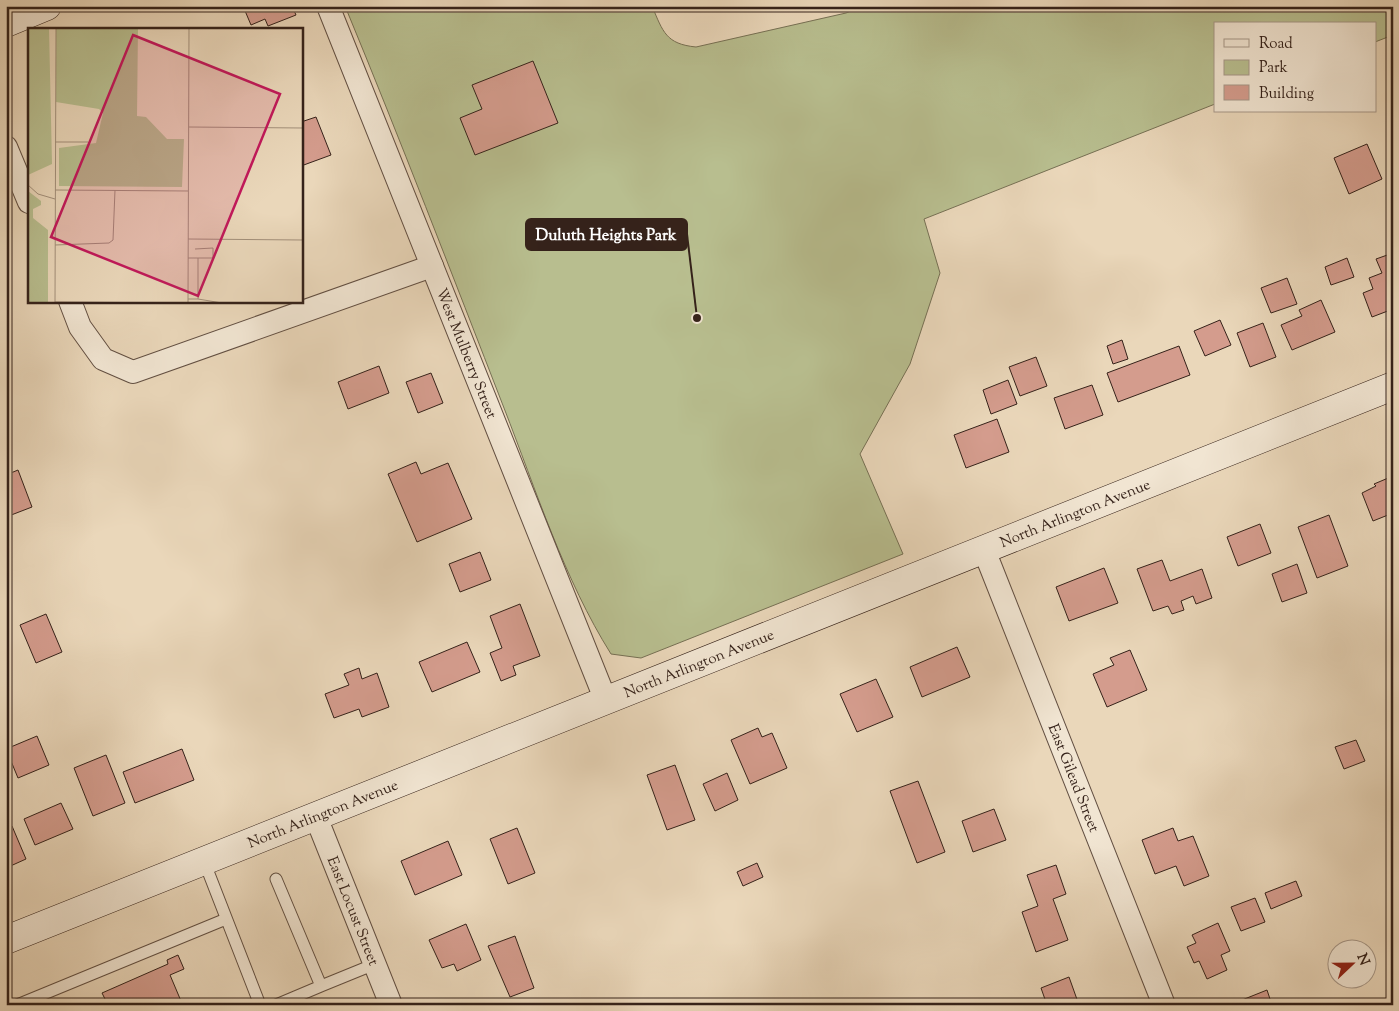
<svg xmlns="http://www.w3.org/2000/svg" width="1399" height="1011" font-family="'Sorts Mill Goudy',serif">
<rect width="100%" height="100%" fill="#ead7ba"/>
<filter id="stains"><feTurbulence type="fractalNoise" baseFrequency=".004" numOctaves="4"/><feColorMatrix values="0 0 0 0 .2 0 0 0 0 .09 0 0 0 0 .02 0 0 0 .5 -.17"/></filter>
<radialGradient id="worn" r=".72"><stop offset=".6" stop-color="#630" stop-opacity="0"/><stop offset="1" stop-color="#630" stop-opacity=".3"/></radialGradient>
<path fill="#b8be8f" stroke="#767054" d="M345,6H652C663,32 666,44 696,47L846,13L863,6H1393V35L1375,42V24H1215V104L924,219L940,273L910,364L860,454L903,554L641,658L611,654C564,579 536,490 504,408C452,274 400,139 345,6Z"/>
<path fill="#d49c8d" stroke="#35221a" d="M243,6H292L296,15L268,26L265,19L251,25Z
M533,61L558,123L475,155L460,118L482,109L472,85Z
M316,117L331,155L301,166V122Z
M1367,144L1382,179L1349,194L1334,158Z
M1393,253V309L1372,317L1363,293L1373,289L1369,278L1382,273L1376,259Z
M1347,258L1354,277L1331,285L1325,267Z
M1287,278L1297,304L1271,313L1261,288Z
M1321,300L1335,332L1292,350L1281,325L1302,316L1299,310Z
M1220,320L1231,345L1205,356L1194,331Z
M1263,323L1276,357L1250,367L1237,333Z
M1122,340L1128,359L1113,364L1107,346Z
M1179,346L1190,375L1118,402L1107,373Z
M1036,357L1047,386L1020,396L1009,367Z
M379,366L389,393L348,409L338,382Z
M431,373L443,403L418,413L406,382Z
M1008,380L1017,404L991,414L983,390Z
M1092,385L1103,415L1065,429L1054,398Z
M997,419L1009,452L966,468L954,435Z
M416,462L421,474L448,463L472,519L417,542L388,474Z
M18,470L32,507L6,517V475Z
M1393,476V513L1373,521L1362,493L1376,486L1374,484Z
M1329,515L1348,566L1317,578L1298,527Z
M1260,524L1271,553L1238,566L1227,537Z
M480,552L491,580L460,592L449,564Z
M1162,560L1170,581L1202,569L1212,598L1196,604L1193,596L1181,601L1184,610L1172,614L1168,606L1153,611L1137,569Z
M1297,564L1307,593L1282,602L1272,574Z
M1104,568L1118,603L1069,621L1056,587Z
M520,604L540,656L513,666L516,675L501,681L490,653L502,648L490,616Z
M46,614L62,652L36,663L20,625Z
M467,642L480,672L432,692L419,662Z
M957,647L970,677L922,697L910,667Z
M1130,650L1147,690L1107,707L1093,674L1114,665L1110,658Z
M359,668L362,679L377,673L389,707L362,717L359,709L334,718L325,694L349,685L344,674Z
M876,679L893,717L857,732L840,694Z
M758,728L762,737L772,733L787,768L750,784L731,740Z
M37,736L49,765L18,778L6,749Z
M1356,740L1365,761L1344,769L1335,747Z
M182,749L194,780L135,803L123,772Z
M106,755L125,803L93,816L74,768Z
M675,765L695,820L667,830L647,775Z
M727,773L738,800L715,811L703,784Z
M918,781L945,852L917,863L890,791Z
M61,803L73,829L35,845L24,819Z
M994,809L1006,840L973,852L962,821Z
M12,826L26,859L6,868V828Z
M517,828L535,873L508,884L490,839Z
M1173,828L1178,841L1193,836L1209,876L1184,886L1176,866L1155,874L1142,840Z
M448,841L462,875L415,895L401,861Z
M757,863L763,877L743,886L737,872Z
M1056,865L1066,894L1053,899L1068,940L1036,952L1022,912L1038,906L1027,875Z
M1296,881L1302,896L1271,909L1265,893Z
M1255,898L1265,922L1241,931L1231,907Z
M1218,923L1230,951L1221,955L1227,970L1207,979L1199,961L1194,963L1187,947L1196,943L1192,935Z
M466,924L481,960L457,971L454,964L442,968L429,940Z
M515,936L534,988L510,997L488,946Z
M178,955L184,969L170,975L181,1001L173,1005H108L102,993L168,964L167,960Z
M1069,977L1079,1005H1047L1041,988Z
M1267,990L1272,1005H1232V1004Z"/>
<g fill="none" stroke-linecap="round" stroke-linejoin="round">
<g stroke="#624f42" stroke-width="13">
<path id="lane" d="M204,861L260,1005
M276,879L321,986L276,1005
M321,986L375,964
M17,1005L226,919"/>
</g>
<g stroke="#624f42" stroke-width="24">
<g id="street">
<path id="s1" d="M328,6L606,701"/>
<path d="M6,147L29,202"/>
<path d="M70,301L80,327L103,359L133,372L432,266"/>
<path id="s2" d="M984,550L1164,1005"/>
<path id="s3" d="M316,817L391,1005"/>
</g>
</g>
<g stroke="#35221a" stroke-width="29">
<g id="secondary">
<path d="M6,23L47,6"/>
<path id="s4" d="M6,940L1393,386"/>
</g>
</g>
<use href="#lane" stroke="#f1e5d2" stroke-width="11"/>
<use href="#street" stroke="#f1e5d2" stroke-width="22"/>
<use href="#secondary" stroke="#f1e5d2" stroke-width="28"/>
</g>
<g text-anchor="middle" stroke-width="4.5" stroke-linejoin="round" paint-order="stroke">
<g font-size="15" fill="#35221a" stroke="#f1e5d2">
<text dy="5" stroke="none"><textPath href="#s1" startOffset="374">West Mulberry Street</textPath></text>
<text dy="5" stroke="none"><textPath href="#s4" startOffset="1151">North Arlington Avenue</textPath></text>
<text dy="5" stroke="none"><textPath href="#s4" startOffset="746">North Arlington Avenue</textPath></text>
<text dy="5" stroke="none"><textPath href="#s2" startOffset="245">East Gilead Street</textPath></text>
<text dy="5" stroke="none"><textPath href="#s4" startOffset="341">North Arlington Avenue</textPath></text>
<text dy="5" stroke="none"><textPath href="#s3" startOffset="101">East Locust Street</textPath></text>
</g>
</g>
<g transform="translate(28 28)">
<rect width="275" height="275" fill="#ead7ba"/>
<path d="M0,0H21L24,136L0,147ZM28,0H110L109,88L118,89L139,111H156L154,159L31,158V120L68,115L75,85L71,81L28,74ZM0,163L13,173V177L5,181V190L20,202V275H0Z" fill="#b8be8f"/>
<path fill="none" stroke="#a28f7a" stroke-width="1" d="M161,99L275,100M27,114H60M0,157L10,166L27,171M27,162L160,163M160,211L275,212M27,217L81,215L85,212L87,162M160,230H185V220L167,221M160,271H170V230M170,271L194,275M27,274L160,275M27,275L28,0M160,275L161,0"/>
<path fill="#c2185b" fill-opacity="0.15" stroke="#c2185b" stroke-width="2.5" d="M105,7L252,66L170,268L23,209Z"/>
<rect width="275" height="275" fill="none" stroke="#35221a" stroke-width="2.5"/>
</g>
<path fill="none" stroke="#35221a" stroke-width="2" d="M697 318L687 234"/>
<circle fill="#35221a" stroke="#f1e5d2" stroke-width="2" cx="697" cy="318" r="5"/>
<rect fill="#35221a" stroke="#35221a" stroke-width="2" x="526" y="219" width="161" height="31" rx="5"/>
<g font-size="16" text-anchor="middle" font-weight="bold" fill="#fff">
<text x="606" y="240">Duluth Heights Park</text>
</g>
<rect width="1399" height="1011" fill="none" stroke="#ead7ba" stroke-width="25"/>
<rect x="8" y="8" width="1384" height="996" fill="none" stroke="#35221a" stroke-width="2.5"/>
<rect x="12" y="12" width="1374" height="986" fill="none" stroke="#35221a"/>
<rect x="1214" y="22" width="162" height="90" fill="#f1e5d2" stroke="#a69788"/>
<rect x="1224" y="39" width="25" height="8" fill="#f1e5d2" stroke="#a69788"/>
<text x="1259" y="48" font-size="15" fill="#35221a">Road</text>
<rect x="1224" y="60" width="25" height="15" fill="#b8be8f" stroke="#a69788"/>
<text x="1259" y="72" font-size="15" fill="#35221a">Park</text>
<rect x="1224" y="85" width="25" height="15" fill="#d49c8d" stroke="#a69788"/>
<text x="1259" y="98" font-size="15" fill="#35221a">Building</text>
<g transform="translate(1352 964) rotate(68)"><circle r="24" fill="#f1e5d2" stroke="#a69788"/>
<path d="M0-4L9 19L0 12L-9 19Z" fill="#8f2418"/>
<text y="-8" font-size="14" font-weight="bold" text-anchor="middle" fill="#35221a">N</text>
</g>
<rect width="100%" height="100%" filter="url(#stains)"/>
<rect width="100%" height="100%" fill="url(#worn)"/>
</svg>
